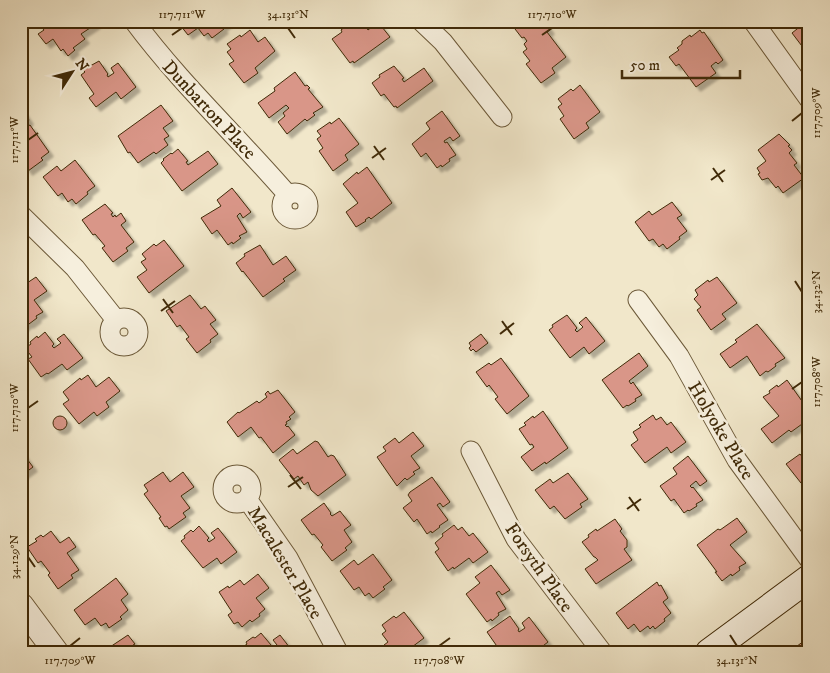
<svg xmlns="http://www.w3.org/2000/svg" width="830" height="673" font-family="'IM FELL DW Pica',serif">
<defs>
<filter id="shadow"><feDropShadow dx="4.5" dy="4.5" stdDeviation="1" flood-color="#0004"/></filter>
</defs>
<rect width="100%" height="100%" fill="#f1e7ca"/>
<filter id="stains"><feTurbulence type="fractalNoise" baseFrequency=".004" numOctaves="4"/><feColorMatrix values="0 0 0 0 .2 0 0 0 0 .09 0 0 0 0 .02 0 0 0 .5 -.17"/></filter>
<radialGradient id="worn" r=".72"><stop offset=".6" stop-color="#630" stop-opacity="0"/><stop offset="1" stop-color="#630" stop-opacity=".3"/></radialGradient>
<path fill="#d99688" stroke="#402a08" filter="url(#shadow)" d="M43,21H94L96,24L81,34L85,39L73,48L75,50L68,56L63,49L61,51L53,39L46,44L38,34L44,30L39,24Z
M177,21H230L222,27L224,29L212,38L208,33L204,36L198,28L188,35Z
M352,21H355L358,24L362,21L368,30L378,22L390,37L354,63L353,61L350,63L332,39L342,32L341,30Z
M524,21H544L550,30L547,32L566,57L552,68L555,73L541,83L526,64L530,61L523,52L527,49L524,44L527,41L524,37L522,38L515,29Z
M802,25L809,33L808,54L792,33Z
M250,30L258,42L265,37L275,51L255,68L258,73L244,83L229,64L234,61L227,52L231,49L227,44L240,35L241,37Z
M700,30L702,33L704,32L723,60L718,64L716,62L711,66L716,73L696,87L679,64L676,66L669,57L679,50L677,48L682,44V41L690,35L691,37Z
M99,61L108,74L107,75L108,77L114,73L111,68L118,63L136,87L121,99L116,92L96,107L89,98L94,94L81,75L85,72L83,70Z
M394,66L404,78L402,79L404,82L424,68L433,81L397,108L396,106L394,107L384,94L381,96L372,83L380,77L379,75Z
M295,72L305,86L307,85L310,88L308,89L323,107L313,113L315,115L307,121L305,119L287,134L278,122L285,116L283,113L289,108L286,105L269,118L258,103L275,91L274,88Z
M580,85L600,112L586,123L589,128L574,139L560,119L564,116L558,107L562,104L558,99L571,89L573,91Z
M161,105L173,121L163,128L169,136L164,139L168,145L156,154L154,152L138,163L130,152L128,153L118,136Z
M23,111L29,120L26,124L28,126L30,125L49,152L41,158L43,160L28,171L21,161V112Z
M442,111L460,136L453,141L450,137L444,141L445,143L447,142L456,155L449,159L450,161L442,167L441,165L437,168L426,153L421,157L412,144L430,129L426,123Z
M339,118L359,144L345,155L348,160L333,171L319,151L323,148L317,139L321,136L317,131L330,122L331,124Z
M779,134L790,145L788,146L792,150L789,153L797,163L794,165L804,178L783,193L778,186L776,188L768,178L762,180L758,174L760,173L757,168L766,161L758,150Z
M178,149L188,161L186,162L188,165L208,151L218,164L182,191L161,163L164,160L163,159L171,153L172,154Z
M75,160L95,186L87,192L88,194L76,204L72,199L68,202L62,193L58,196L43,177L57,166L61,171Z
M367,167L392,203L371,219L369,217L365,220L366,221L356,227L346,212L358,203L343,184L357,172L358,174Z
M232,188L251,212L243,218L240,213L237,216L247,232L239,236L241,238L233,244L232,242L228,245L217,230L212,234L201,218L221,206L217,200Z
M672,202L682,215L677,218L687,231L679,237L680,239L667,249L663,244L659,247L653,239L649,241L635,222L649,211L652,215Z
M105,204L113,213L111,214L113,217L115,215L116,217L121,213L126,221L121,225L134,242L126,248L128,251L113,262L102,248L105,246L95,234L93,235L82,220Z
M164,240L184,266L149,293L137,277L147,270L141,262L146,259L142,254L154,244L156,246Z
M260,245L273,265L286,256L296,270L283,279L285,281L263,297L243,271L242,272L236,263L245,256L244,254Z
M36,277L47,291L34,300L43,312L36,316L37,318L29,324L28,323L21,329V287Z
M717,277L737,303L722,314L726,319L711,330L697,310L701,307L694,299L698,295L695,290L708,280L709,282Z
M190,295L201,309L205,306L216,320L210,324L218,334L210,340L211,342L197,353L186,339L189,337L180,325L177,327L166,311Z
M567,315L577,328L575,330L577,332L583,327L579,323L586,317L605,341L589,354L584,347L570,358L549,330L553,327L552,325Z
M757,324L785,358L775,364L776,366L768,372L766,371L760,376L747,356L730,368L720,354L737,342L735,340Z
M45,332L54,344L52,346L54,348L61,343L57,339L64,334L83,358L67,370L62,364L48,374L47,373L41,377L28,359L32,357L25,348L31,344L30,342L37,336L38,338Z
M481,334L488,343L476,352L473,349L471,351L469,348L471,346L469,343Z
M639,353L648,366L629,381L631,384L633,382L642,395L635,399L636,401L628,406L627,405L623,408L602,380Z
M501,358L529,396L507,414L495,399L498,397L489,385L487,387L476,372L489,363L491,365Z
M88,375L96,387L109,377L120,391L106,402L109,407L97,416L94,412L79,424L63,404L69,400L63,392L80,378L81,380Z
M787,380L809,411V419L791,432L789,430L772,443L761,429L779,416L763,397L770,393L769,391L777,385L778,387Z
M278,390L295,412L289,417L291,419L286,422L287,424L285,425L287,427L288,426L295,435L273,453L261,437L259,438L251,427L238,437L227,422L238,412L239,413L257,401L259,403L267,397L265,394L268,391L270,394Z
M543,411L568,448L546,464L545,462L532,471L521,457L534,447L532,444L530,445L519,429L526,425L524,423L533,416L534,418Z
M653,415L656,420L661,417L667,425L671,422L686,442L671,453L667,447L645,463L631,445L638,440L633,432L641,427L639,425Z
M53 423a7 7 0 1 1 14 0a7 7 0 1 1-14 0Z
M413,432L424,446L411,456L420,468L413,472L415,474L407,480L405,478L397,486L377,457L386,451L383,447L395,438L399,443Z
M315,441L318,442L328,457L331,455L334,456L346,475L318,496L311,490L308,482L304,485L298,476L294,479L279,460L293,449L297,454Z
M21,451L33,467L21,476Z
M800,454L803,458L809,455V485L805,481L801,483L786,464Z
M688,456L707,481L700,486L696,481L690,486L692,488L693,487L703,500L696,504L697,506L689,511L688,510L684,513L674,499L671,501L660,486L677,474L673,468Z
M163,472L170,482L183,472L194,487L181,496L190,508L183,513L186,517L169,529L167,526L165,527L159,518L161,517L144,494L148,491L144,485Z
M568,473L588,499L580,504L582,507L565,519L554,506L550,509L535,490L550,479L553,483Z
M432,477L450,502L443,507L440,503L437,505L448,520L439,526L440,527L432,533L431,531L427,534L417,519L414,522L403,508L412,501L408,495L410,492Z
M324,503L331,513L330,514L332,516L340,511L351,525L344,530L352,542L345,548L347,550L332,561L321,547L323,545L314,534L312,535L301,520Z
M737,518L747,532L730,545L746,563L739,567L740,570L732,576L731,574L722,581L715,572H717L697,545L718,529L720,530Z
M615,519L622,529L620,531L627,540V547L624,549L632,560L596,584L585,569L598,560L595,557H594L582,542L589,537L588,535L596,529L597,531Z
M454,525L458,530L462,527L469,536L473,533L488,552L473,563L469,558L454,569L453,567L448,571L435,552L439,549L435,543L443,536L442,534Z
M199,526L209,538L207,540L209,542L215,538L211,533L218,528L237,552L221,564L217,558L203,568L181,541L185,538L184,536L191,530L193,532Z
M51,531L60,543L69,537L76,547L67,553L79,570L71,575L73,578L58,589L48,575L50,573L41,561L38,563L27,547L37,541L35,539L41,535L43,537Z
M373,554L392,580L383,587L385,589L373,598L369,593L365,596L359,587L354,590L340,571L354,560L358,565Z
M491,565L510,590L502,595L499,591L496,593L506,609L498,613L499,615L492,621L491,619L487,622L466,594L480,583L475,577Z
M258,574L269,588L256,598L265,609L259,614L260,616L252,622L250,620L242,627L238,622L234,624L228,615L232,612L219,592L228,586L229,588L240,580L244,585Z
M116,578L128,594L121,600L128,610L120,617L122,619L109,628L106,623L101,626L95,618L85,625L74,610Z
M657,582L659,586L661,585L668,598L663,602L671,613L664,619L665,621L655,629L653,626L650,629L648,626L640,632L634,624L628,629L616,613Z
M404,612L424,638L412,647L410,649L412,652H389L384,645L388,642L382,634L386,631L382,625L394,616L396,618Z
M510,616L519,629L518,630L519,632L525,628L522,623L529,617L548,642L535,652H501L487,632Z
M261,633L271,645L269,647L271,649L277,645L273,640L280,635L293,652H247L243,647L247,644L246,642L253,637L255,638Z
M128,635L135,644L133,645L135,648L137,646L140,652L104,651Z
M809,637V652H794L792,650Z"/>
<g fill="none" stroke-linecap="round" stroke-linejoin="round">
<g stroke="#6c5938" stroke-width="21">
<path id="minor" d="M134,21C180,83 237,136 288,195
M421,21L443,42L502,117
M753,21L809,99
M282 206a13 13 0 1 1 26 0a13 13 0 1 1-26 0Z
M21,215L75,268L116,320
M638,300L679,356L737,460L809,559
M110 332a14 14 0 1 1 28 0a14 14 0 1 1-28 0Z
M471,451L516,539L602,652
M223 489a14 14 0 1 1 28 0a14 14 0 1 1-28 0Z
M247,499L288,558L338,652"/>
</g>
<g stroke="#6c5938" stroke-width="26">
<path id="tertiary" d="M21,605L56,652"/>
</g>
<g stroke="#402a08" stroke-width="28">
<path id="secondary" d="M709,652L809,578"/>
</g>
<use href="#minor" stroke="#f6efdd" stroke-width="19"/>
<use href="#tertiary" stroke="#f6efdd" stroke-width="24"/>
<use href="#secondary" stroke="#f6efdd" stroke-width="26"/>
</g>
<path fill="none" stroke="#402a08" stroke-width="2" d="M288,28L295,38M172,35L182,28M542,35L552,28M792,121L802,113M28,140L38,133M374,146L384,160M372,158L386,148M713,168L723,182M711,180L725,170M795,281L802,292M163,299L173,313M161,311L175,301M502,321L512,335M500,334L514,323M792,389L802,382M28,408L38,401M290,475L301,489M288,487L303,477M629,497L639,511M627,509L641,499M28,557L35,567M730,635L737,646M70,646L80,638M439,646L450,638"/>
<g text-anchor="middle" stroke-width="5" stroke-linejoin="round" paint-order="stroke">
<g font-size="19" fill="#402a08" stroke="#f6efdd">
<text transform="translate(210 109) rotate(47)" y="7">Dunbarton Place</text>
<text transform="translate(722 430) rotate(59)" y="7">Holyoke Place</text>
<text transform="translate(286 562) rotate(59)" y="7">Macalester Place</text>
<text transform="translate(540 567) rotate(55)" y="7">Forsyth Place</text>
</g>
</g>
<rect width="830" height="673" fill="none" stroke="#f1e7ca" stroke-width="55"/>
<g transform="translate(72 72) rotate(54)" stroke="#f6efdd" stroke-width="4" paint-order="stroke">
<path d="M0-4L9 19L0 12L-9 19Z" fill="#402a08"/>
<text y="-8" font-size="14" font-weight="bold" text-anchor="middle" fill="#402a08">N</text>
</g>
<path d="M622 70v8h118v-8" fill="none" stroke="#402a08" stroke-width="2.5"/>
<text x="630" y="70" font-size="15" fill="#402a08" stroke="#f6efdd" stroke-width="4" paint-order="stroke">50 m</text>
<rect x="28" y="28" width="774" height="618" fill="none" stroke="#402a08" stroke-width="2"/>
<g font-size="12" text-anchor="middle" fill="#402a08">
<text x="182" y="18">117.711°W</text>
<text x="288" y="18">34.131°N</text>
<text x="552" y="18">117.710°W</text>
<text transform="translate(816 113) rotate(-90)" y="4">117.709°W</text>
<text transform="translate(14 140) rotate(-90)" y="4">117.711°W</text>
<text transform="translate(816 292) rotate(-90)" y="4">34.132°N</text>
<text transform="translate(816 382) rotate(-90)" y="4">117.708°W</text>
<text transform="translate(14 408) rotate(-90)" y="4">117.710°W</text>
<text transform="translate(14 557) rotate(-90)" y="4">34.129°N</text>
<text x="70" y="664">117.709°W</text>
<text x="439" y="664">117.708°W</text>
<text x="737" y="664">34.131°N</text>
</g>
<rect width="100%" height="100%" filter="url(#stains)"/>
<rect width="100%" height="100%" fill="url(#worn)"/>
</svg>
